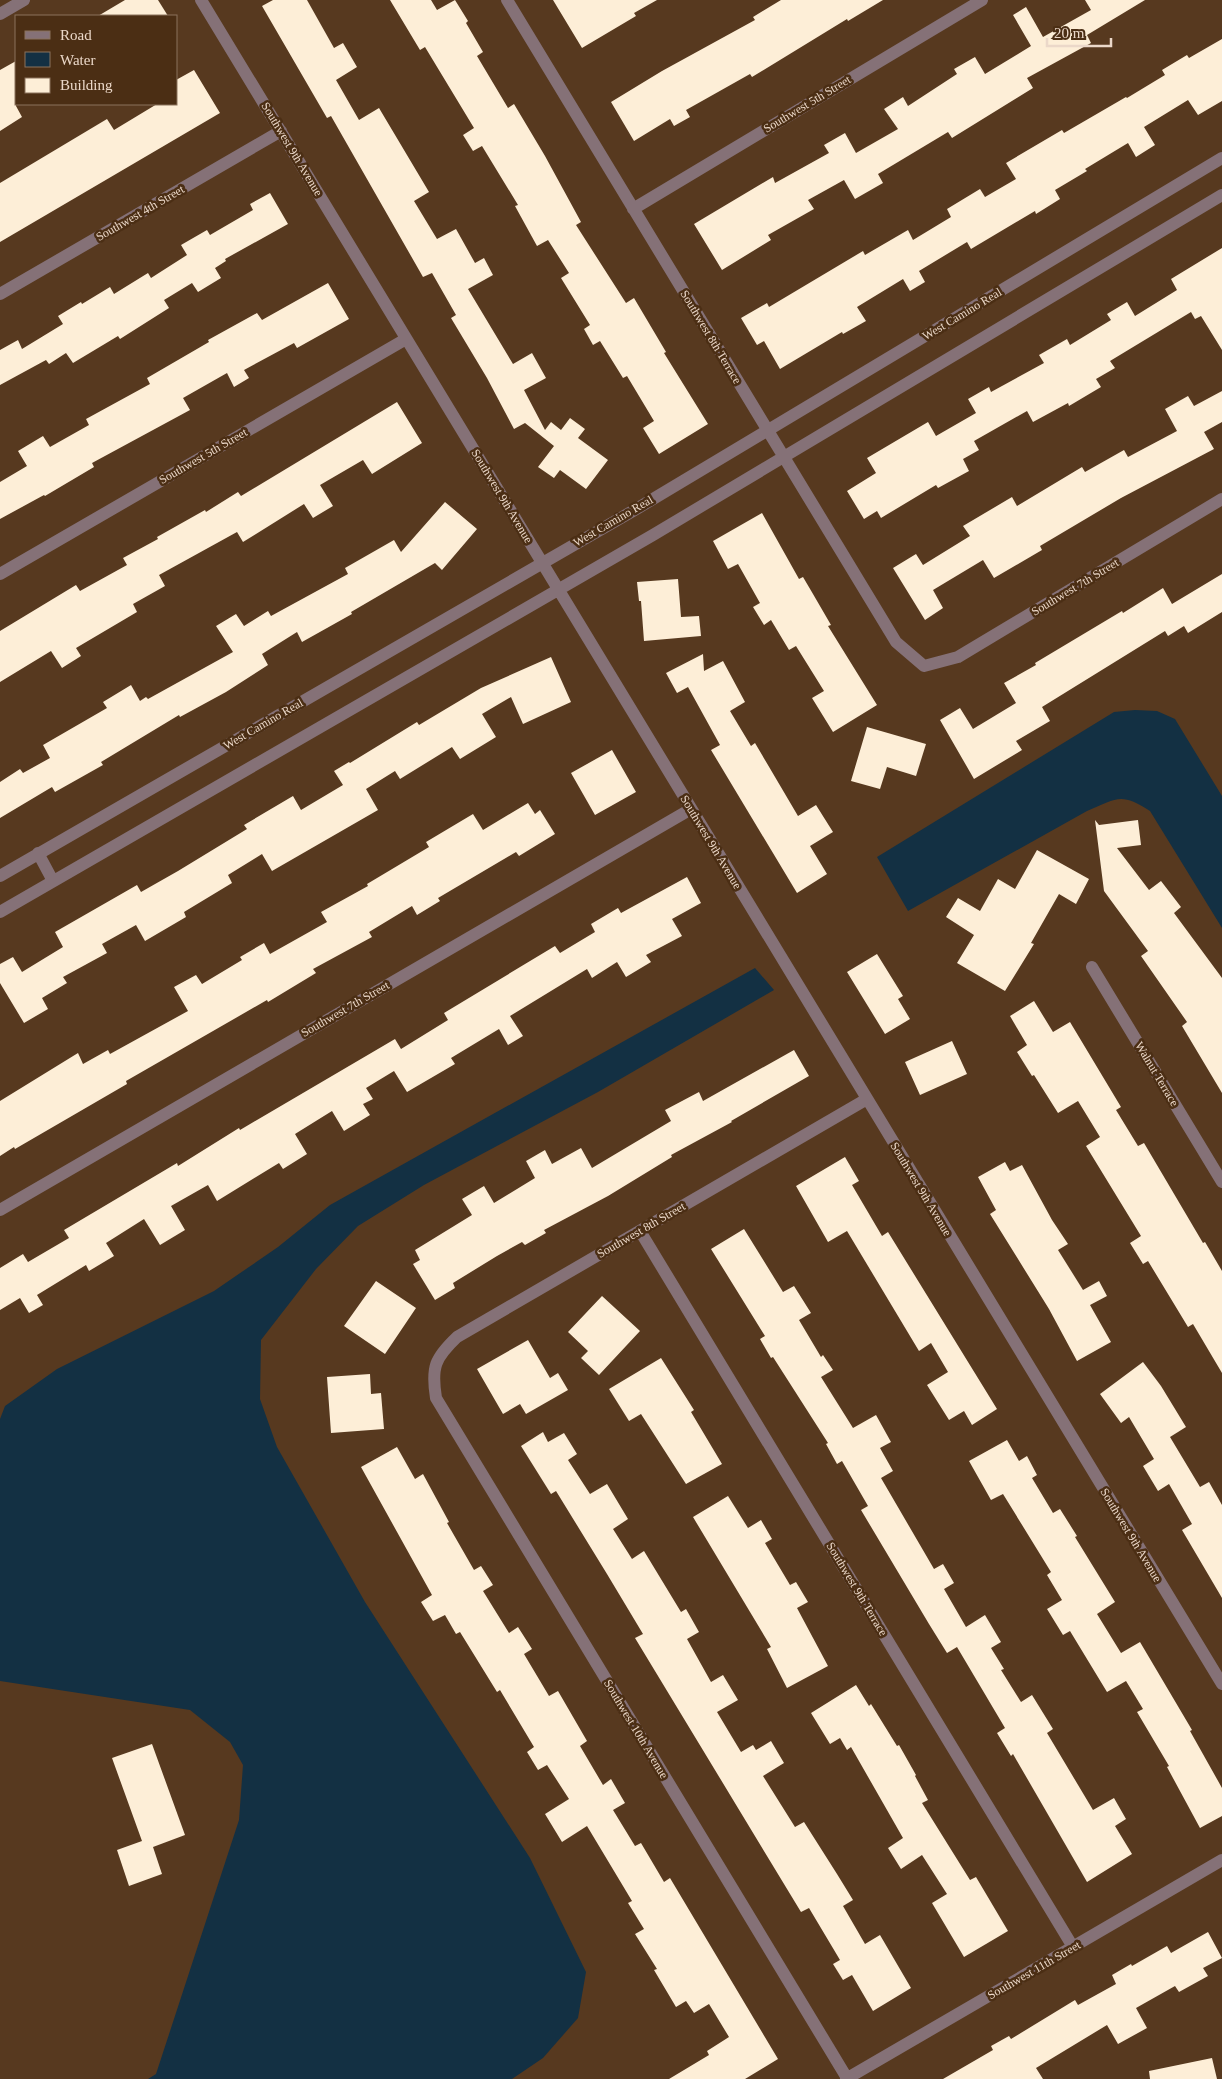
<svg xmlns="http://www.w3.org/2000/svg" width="1222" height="2079" font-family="'Times New Roman',serif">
<rect width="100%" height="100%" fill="#57391f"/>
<path fill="#133043" d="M1135,710L1157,711L1175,719L1222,796V928L1150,811C1121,792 1117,798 1087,811L908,911L877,857L1114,712Z
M755,968L774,990L598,1092L424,1185L358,1226L316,1269L261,1340L260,1399L277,1447L365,1602L530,1858L586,1972L578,2018L543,2058L512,2079H148L156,2074L239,1820L243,1765L230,1742L190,1710L0,1681V1419L5,1406L57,1369L214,1291L278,1247L330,1205Z"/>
<path fill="#fdeed7" d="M125,0H158L168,16H98Z
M273,0H307L334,48L343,43L357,67L336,80L359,120L379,108L429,192L414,201L437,239L456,229L475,263L484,258L493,275L468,289L513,364L532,353L546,378L524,390L545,430L551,422L561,430L570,418L585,429L578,438L608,460L586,489L560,470L554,478L538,467L554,446L525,423L514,429L487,378L451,318L456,315L432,273L423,277L331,116L327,118L262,6Z
M390,0H431L437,10L455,0L468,21L466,23L483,52L477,56L508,108L514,104L545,156L581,222L576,225L626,303L634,298L666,352L664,353L708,424L659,454L643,428L654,421L627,376L623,378L600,341L593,345L584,329L590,325L561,278L569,273L548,240L537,246L515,206L518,205L482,146L473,151L463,135L474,128L425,47L420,50Z
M553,0H657L634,13L636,16L582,48Z
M781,0H883L848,21L847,19L752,77L750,74L686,110L690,117L674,126L670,119L634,141L611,102L662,71L755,20L753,17Z
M1085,0H1145L1087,35L1091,43L1027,78L1033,88L952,138L948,132L878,174L883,183L855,199L844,180L808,200L814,209L768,235L771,240L722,270L694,224L773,177L775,183L829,153L824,145L845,133L856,153L898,129L884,109L903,97L908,106L957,74L954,69L975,57L985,74L1031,46L1013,15L1026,7L1043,37L1091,10Z
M1222,39V101L1198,115L1188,100L1144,127L1155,145L1136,157L1128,143L1085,169L1087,171L1055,190L1060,199L1036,214L1035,211L971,249L967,242L919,271L925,282L910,291L903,279L857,307L866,321L843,334L842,332L780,369L764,341L757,345L741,318L767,303L769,307L863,251L865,255L908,230L913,240L951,217L947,209L980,189L985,197L1016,179L1006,163L1062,130L1064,133L1126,97L1127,98L1165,75L1162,70L1187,55L1189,58Z
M16,61V106L22,117L0,131V70Z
M194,70L220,113L0,242V183L107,119L114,130L157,104H176V80Z
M270,193L288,224L225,259L226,261L215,268L221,278L198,292L192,283L164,300L169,308L120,339L118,336L73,363L66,353L49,364L46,360L0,385V350L18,340L22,349L63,324L58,316L81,302L82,304L110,287L114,294L148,273L151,278L187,255L181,245L207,230L210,235L253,210L250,204Z
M1222,248V350L1201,316L1195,319L1191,312L1110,361L1115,368L1096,379L1101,387L1069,406L1068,403L1033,422L1027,411L974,441L979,450L963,459L969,471L938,488L936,485L881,518L877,511L864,519L847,491L876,473L867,458L928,422L936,436L976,413L968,399L989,387L991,392L1044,363L1039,355L1067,339L1070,345L1111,320L1107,314L1127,302L1135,316L1177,290L1171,279Z
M328,283L349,319L297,348L294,343L244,370L249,378L234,387L227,373L183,398L190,410L92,463L94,467L45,496L44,495L0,519V482L27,466L18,451L43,436L50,447L89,425L86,419L150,384L147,378L209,342L208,340L257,313L262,320Z
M1222,391V422L1204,432L1214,449L1121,498L1040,546L1042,550L994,578L983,560L933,590L943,608L925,620L893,568L916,554L923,565L970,536L963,526L1012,497L1017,506L1082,467L1085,472L1124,450L1128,457L1177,431L1165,409L1188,396L1194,406Z
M397,402L422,443L372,474L363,460L320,485L333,506L313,518L304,504L243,542L237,532L159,575L165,586L133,604L137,612L76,648L81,656L62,668L51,651L0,682V631L76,585L80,591L127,565L123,558L158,539L157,537L205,510L206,512L238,492L241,496Z
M445,502L477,529L442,570L435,563L351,612L352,614L302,642L297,632L262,654L268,665L226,692L180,717L179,715L101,762L103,765L55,792L52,787L0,818V782L20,769L23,773L50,758L43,745L107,708L103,702L131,685L140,701L146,697L148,699L233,652L216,626L236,614L244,626L268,611L271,616L348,574L345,568L394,540L401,552Z
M762,513L799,579L803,577L813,594L831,625L828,626L877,705L833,732L812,698L824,691L796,646L789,650L771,620L764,625L753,607L760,603L738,564L728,569L713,541Z
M1222,574V612L1188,633L1184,626L1168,636L1165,631L1042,707L1050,721L1016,741L1022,750L974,779L940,720L960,708L973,729L1016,703L1004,683L1036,665L1035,663L1122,611L1123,613L1163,588L1172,604Z
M678,579L681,617L699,616L701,636L644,641L641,601H639L637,582Z
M703,654L704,671L723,661L745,702L730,711L751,746L755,743L798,816L816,805L833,832L810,846L827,874L797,893L711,750L720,745L688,687L677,693L666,673Z
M551,657L571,702L523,724L511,697L482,714L496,737L460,759L452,747L400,779L395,771L366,789L378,810L272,871L262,854L228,875L232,883L184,912L186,917L145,941L136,925L102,944L107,953L63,977L67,983L42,998L48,1009L24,1023L0,983V964L13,957L22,972L63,947L55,932L137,885L141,892L178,871L247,829L244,825L293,796L301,810L343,785L334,771L349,762L350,763L417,722L419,725L481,688Z
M867,727L926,744L916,776L887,767L880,789L851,781Z
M612,750L636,792L595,815L571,773Z
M528,803L535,814L540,810L555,834L519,856L516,852L438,898L440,901L417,915L412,906L369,932L372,937L313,969L316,973L268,1002L267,1000L126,1081L127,1084L15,1149L14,1147L0,1156V1101L78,1053L83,1064L108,1050L110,1054L188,1011L174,987L196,975L202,984L242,960L240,957L264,943L270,954L327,922L321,912L368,886L367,884L429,847L426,842L473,814L483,830Z
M1095,820L1099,825L1138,820L1141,845L1117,848L1149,890L1161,881L1181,907L1174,913L1222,978V1093L1182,1026L1187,1022L1141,956L1148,951L1104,891Z
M1037,850L1089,879L1076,904L1059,894L1031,943L1034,944L1005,991L957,963L974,935L946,917L958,898L980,911L998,879L1015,889Z
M687,877L701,903L672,919L682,936L646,955L651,962L626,977L617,962L592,978L587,969L510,1016L523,1036L508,1045L499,1029L451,1058L455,1064L407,1092L394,1071L366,1088L373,1099L363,1104L370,1115L344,1131L332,1111L295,1134L307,1154L283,1169L279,1163L217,1201L208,1185L171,1206L185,1230L160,1245L144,1219L106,1243L114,1256L89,1271L86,1265L37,1295L43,1305L29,1313L20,1298L0,1310V1268L23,1254L28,1262L69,1238L64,1230L177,1163L178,1166L239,1128L240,1130L395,1039L401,1049L448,1020L444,1013L555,946L560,953L595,932L591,924L618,908L621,913Z
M877,954L903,996L898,999L910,1019L885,1034L847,972Z
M1034,1001L1053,1032L1070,1022L1121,1107L1116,1110L1138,1146L1144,1143L1203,1243L1205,1242L1222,1271V1373L1193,1324L1188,1327L1148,1261L1143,1264L1130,1243L1141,1236L1086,1146L1100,1137L1078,1101L1058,1113L1034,1075L1032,1076L1017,1052L1027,1045L1010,1016Z
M952,1041L967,1074L920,1095L905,1062Z
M794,1050L809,1076L731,1121L732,1122L671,1155L672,1157L608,1196L544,1230L546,1233L525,1245L522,1242L497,1256L453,1283L455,1288L435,1300L413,1264L420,1260L415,1250L472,1215L462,1199L484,1186L494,1203L535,1178L526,1161L545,1150L552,1164L581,1148L592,1168L671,1121L665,1110L699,1092L703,1101Z
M845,1157L859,1181L852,1185L882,1236L888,1232L997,1409L972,1425L964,1411L949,1420L927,1385L948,1372L931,1343L919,1351L847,1231L828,1242L796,1186Z
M1005,1162L1010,1171L1022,1165L1052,1220L1068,1244L1058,1250L1083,1290L1099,1281L1107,1296L1090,1305L1111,1342L1077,1361L1049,1309L990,1214L996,1210L978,1177Z
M744,1229L783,1292L794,1286L811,1313L799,1320L821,1357L823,1355L833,1370L821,1377L853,1428L876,1415L891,1442L880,1448L893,1471L881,1478L934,1569L943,1564L954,1583L944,1589L966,1627L985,1615L1001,1642L991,1648L1004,1669L1001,1670L1021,1702L1032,1695L1053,1729L1047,1733L1093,1810L1114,1798L1126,1819L1115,1826L1132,1854L1087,1882L1013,1754L1011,1756L997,1733L1005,1728L957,1647L947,1653L929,1624L861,1510L868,1506L842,1461L837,1464L826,1444L828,1443L773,1357L771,1358L760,1339L765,1336L711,1249Z
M376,1281L416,1308L385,1354L344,1326Z
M602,1296L640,1331L599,1375L581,1358L588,1351L568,1332Z
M528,1340L550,1378L558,1373L568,1390L526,1414L520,1404L503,1414L477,1369Z
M661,1358L694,1410L691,1412L722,1464L686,1484L641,1414L629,1421L609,1389Z
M1143,1362L1161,1386L1186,1427L1170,1437L1200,1487L1209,1482L1222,1505V1598L1182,1530L1192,1524L1169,1484L1158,1491L1143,1466L1154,1459L1129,1417L1121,1423L1100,1394Z
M370,1374L371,1394L381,1393L384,1429L331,1433L327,1377Z
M543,1432L548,1442L564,1433L577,1454L568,1460L590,1494L607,1484L628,1519L613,1529L632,1559L644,1551L681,1612L686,1609L699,1632L687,1639L711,1682L723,1675L738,1700L717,1712L741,1752L753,1745L756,1750L771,1741L784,1763L763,1776L795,1827L804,1822L837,1874L853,1900L843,1906L865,1944L880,1935L911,1988L873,2011L852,1975L843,1980L833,1964L840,1960L809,1908L801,1912L635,1638L643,1634L607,1574L556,1491L551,1494L521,1446Z
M1007,1440L1019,1461L1027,1456L1037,1475L1032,1478L1053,1513L1060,1509L1077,1536L1075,1537L1115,1602L1097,1614L1121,1653L1140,1642L1192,1730L1190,1731L1222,1788V1816L1200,1828L1167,1767L1169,1766L1137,1712L1143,1709L1126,1681L1107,1692L1070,1631L1063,1635L1047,1609L1062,1600L1047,1575L1051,1572L1003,1494L991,1500L969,1461Z
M397,1447L415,1479L423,1474L449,1522L447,1523L474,1570L481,1566L493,1585L483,1591L509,1633L518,1627L532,1649L524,1654L549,1696L558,1691L587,1741L580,1746L603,1785L611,1779L625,1803L613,1810L635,1846L641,1843L664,1882L670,1878L778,2059L745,2079H669L709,2055L707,2051L729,2037L709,2004L694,2013L686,2001L676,2007L654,1970L657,1969L635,1934L644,1929L628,1903L632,1901L587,1826L562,1842L545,1814L569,1799L547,1765L538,1770L527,1752L534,1747L500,1690L497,1692L460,1632L456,1634L445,1615L433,1621L421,1602L432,1595L361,1467Z
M728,1496L748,1528L761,1520L772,1539L765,1543L790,1585L796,1582L808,1602L797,1608L828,1666L787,1688L767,1649L771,1647L693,1517Z
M856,1685L869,1706L871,1704L897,1746L899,1745L916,1775L915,1776L928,1800L922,1803L970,1880L976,1877L1008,1931L964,1957L932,1903L947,1894L922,1855L901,1869L888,1848L903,1838L851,1747L847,1750L840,1738L830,1744L811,1713Z
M152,1744L185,1835L153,1847L162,1874L129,1886L117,1850L142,1841L112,1758Z
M1208,1932L1222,1958L1203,1968L1208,1976L1179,1992L1175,1986L1136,2008L1147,2028L1118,2044L1107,2025L1036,2068L1043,2079H943L993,2050L991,2046L1009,2036L1011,2039L1075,2000L1078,2005L1116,1984L1112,1975L1131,1964L1132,1966L1167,1946L1171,1953Z
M1212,2058L1217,2079H1150L1149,2071Z"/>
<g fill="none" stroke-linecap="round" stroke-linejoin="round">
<path stroke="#857177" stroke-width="12" d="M201,0L1222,1684
M507,0L896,642L924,666L958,657L1222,499
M0,14L24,0
M633,209L982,0
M0,294L281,131
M0,574L406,339
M38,853L53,881
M0,876L638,508L1222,158
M0,912L653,535L1222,195
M1092,967L1222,1182
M0,1210L691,809
M640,1231L1073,1947
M847,2078L436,1398C431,1367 435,1358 457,1337L867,1099
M846,2079L1222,1860"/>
</g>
<g text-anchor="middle" stroke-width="5" stroke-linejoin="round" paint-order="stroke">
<g font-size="12" fill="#ebd8c9" stroke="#4b2e14">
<text transform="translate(807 104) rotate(-31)" y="4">Southwest 5th Street</text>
<text transform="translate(292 149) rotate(59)" y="4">Southwest 9th Avenue</text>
<text transform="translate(140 213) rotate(-30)" y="4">Southwest 4th Street</text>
<text transform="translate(962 314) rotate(-31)" y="4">West Camino Real</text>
<text transform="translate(711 337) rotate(59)" y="4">Southwest 8th Terrace</text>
<text transform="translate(203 456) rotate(-30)" y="4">Southwest 5th Street</text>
<text transform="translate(502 496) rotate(59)" y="4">Southwest 9th Avenue</text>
<text transform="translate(613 521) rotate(-30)" y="4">West Camino Real</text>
<text transform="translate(1075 587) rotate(-31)" y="4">Southwest 7th Street</text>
<text transform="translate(263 724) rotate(-30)" y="4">West Camino Real</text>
<text transform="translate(711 842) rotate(59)" y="4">Southwest 9th Avenue</text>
<text transform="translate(345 1009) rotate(-30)" y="4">Southwest 7th Street</text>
<text transform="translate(1157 1074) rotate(59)" y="4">Walnut Terrace</text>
<text transform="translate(921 1189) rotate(59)" y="4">Southwest 9th Avenue</text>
<text transform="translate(641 1230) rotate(-30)" y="4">Southwest 8th Street</text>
<text transform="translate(1131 1535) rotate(59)" y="4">Southwest 9th Avenue</text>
<text transform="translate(857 1589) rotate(59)" y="4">Southwest 9th Terrace</text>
<text transform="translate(636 1729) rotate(59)" y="4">Southwest 10th Avenue</text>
<text transform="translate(1034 1970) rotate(-30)" y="4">Southwest 11th Street</text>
</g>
</g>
<rect x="15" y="15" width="162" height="90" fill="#4b2e14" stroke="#8b725c"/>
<rect x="25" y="31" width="25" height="8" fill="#857177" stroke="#8b725c"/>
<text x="60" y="40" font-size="15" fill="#ebd8c9">Road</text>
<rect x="25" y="52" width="25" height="15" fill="#133043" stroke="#8b725c"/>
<text x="60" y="65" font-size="15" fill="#ebd8c9">Water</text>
<rect x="25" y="78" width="25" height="15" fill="#fdeed7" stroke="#8b725c"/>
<text x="60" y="90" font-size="15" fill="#ebd8c9">Building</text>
<path d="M1047 38v8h64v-8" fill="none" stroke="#ebd8c9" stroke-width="2.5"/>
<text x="1054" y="38" font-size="15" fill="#ebd8c9" stroke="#4b2e14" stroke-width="4" paint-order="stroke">20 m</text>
</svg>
